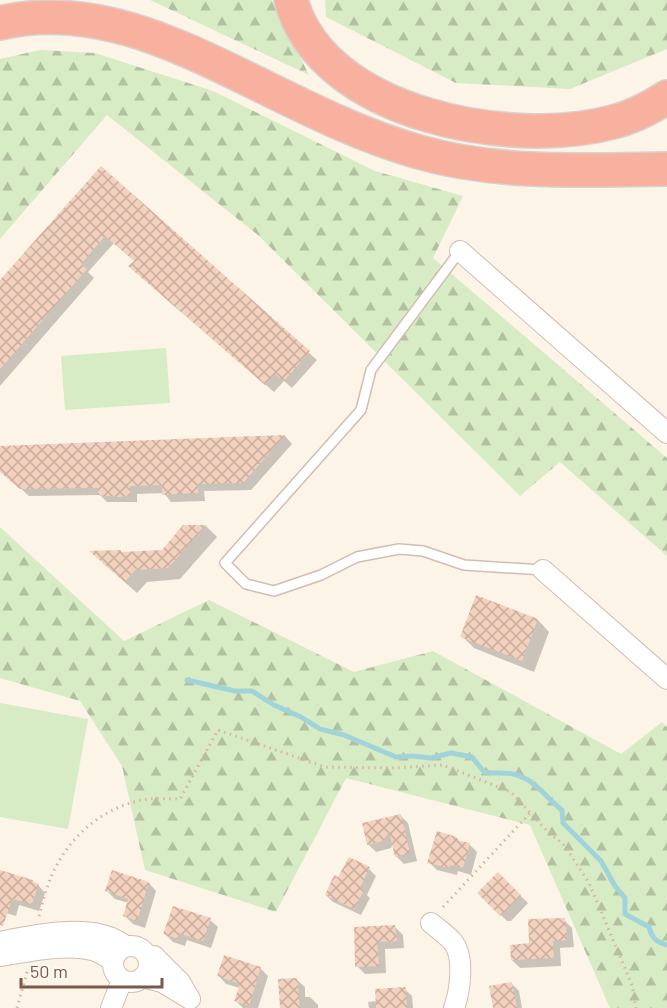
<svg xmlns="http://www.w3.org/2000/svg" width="667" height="1008" font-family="Barlow,sans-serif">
<defs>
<pattern id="forest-firs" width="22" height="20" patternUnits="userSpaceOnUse" patternTransform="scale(1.5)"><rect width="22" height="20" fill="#d7ebc5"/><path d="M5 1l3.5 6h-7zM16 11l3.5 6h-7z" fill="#b3c1a2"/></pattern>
<pattern id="building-cross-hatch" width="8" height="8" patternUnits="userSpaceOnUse" patternTransform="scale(1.5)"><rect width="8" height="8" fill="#f3d1bf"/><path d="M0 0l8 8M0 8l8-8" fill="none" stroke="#caad9d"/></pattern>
</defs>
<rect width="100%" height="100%" fill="#fdf4e8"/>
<path fill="url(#forest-firs)" d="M150,0H272L309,75Z
M325,0H667V49L570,89L456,83L326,17Z
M40,50L95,53L213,91L375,171L463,196L433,258L667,458V556L560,462L520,496L258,235L107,115L0,239V59Z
M0,527L124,641L209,600L354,672L433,651L621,754L662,722L667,727V1008H610L530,825L346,778L276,912L145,870L122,766L80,701L0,678Z"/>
<path fill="#d7ebc5" d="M166,348L170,403L65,410L61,356Z
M0,703L88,719L68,829L0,817Z"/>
<path fill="#0003" d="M101,168L317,360L292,388L284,381L274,392L139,274L135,261L114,243L88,272L94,278L0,386V282Z
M285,436L292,444L251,490L204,491L205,501L171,502L164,493L137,494V502H107L100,495L29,496L0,470V447Z
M184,526H206L217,537L180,579L147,582L137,593L103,563L123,554L163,551Z
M538,620L549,632L534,672L474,648L462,636Z
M400,815L408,823L417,861L404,864L396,856L393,844L391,848L376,852L368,844Z
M457,838L461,843L469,844L477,852L471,875L458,871L457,875L437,870L429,862Z
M350,859L369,869L376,876L367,895L370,898L361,915L333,902L326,895Z
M0,872L32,881L38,885L45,893L39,911L19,905L16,916L0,911Z
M113,872L149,883L156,891L145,928L133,924L125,916L129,903L115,899L107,891Z
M498,874L528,903L511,921H507L479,893Z
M210,920L218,927L211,948L187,940L185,946L173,942L165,934Z
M564,920L572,928L574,947L560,948L561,966L520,968L512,960Z
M395,927L403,935L404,948L385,949L386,973L365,974L357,966L355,929Z
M260,968L268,976L258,1008H243L236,1001L240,988L226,984L219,976Z
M297,980L305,987V997H310L318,1005V1008H281Z
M511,983L519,991L522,1008H495Z
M405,989L412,996L413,1008H369L368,1002L377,1001Z"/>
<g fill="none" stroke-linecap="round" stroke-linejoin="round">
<path stroke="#a1d4da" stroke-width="5" d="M187,680L235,691H252L274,705L301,717L320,729L344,735L396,757L412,756L431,758L451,753L472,757L484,772C494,774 503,772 513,774C534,778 546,798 562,810L563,823L601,861L615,886L625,898V914L649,927C652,938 656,942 667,945"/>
</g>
<path fill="url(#building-cross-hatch)" d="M101,166L310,351L284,381L275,374L265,385L128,266L134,261L105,236L81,264L87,269L0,369V280Z
M285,435L243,483L197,484L198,493L162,495V485L130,486V495L119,497L98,495V488L20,489L0,472V446Z
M183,525H206L168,568L135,570L125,582L89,551L121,550V552L162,550Z
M476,595L538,619L522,661L460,637Z
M401,814L410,853L395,857L389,831L383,841L367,845L362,823Z
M437,831L457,837V840L470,843L463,868L450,865L449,868L427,863Z
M349,857L370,867L360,888L364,890L354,909L325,895L334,875L338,877Z
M0,870L33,880V882L39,884L32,904L12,899L3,926L0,925Z
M112,870L149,882L137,921L123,916L128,899L105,891Z
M498,872L521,895L500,916L477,893Z
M173,906L211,918L203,941L179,933L178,939L163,934Z
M565,918L567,940L553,941L554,958L511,960L510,945L529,943L528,919Z
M395,925L397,941L377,942L379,966L355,967L354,927Z
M224,955L261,967L249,1006L234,1001L240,984L217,976Z
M297,978L300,1008H280L278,979Z
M512,982L517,1008H493L489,986Z
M406,987L407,1008H376L375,989Z"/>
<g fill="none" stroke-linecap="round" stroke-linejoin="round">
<g stroke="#d2bdb0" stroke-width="12">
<path id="service" d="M460,251L371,370L361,410L225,563L246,584L274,591L321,575L357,557L399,549L423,551L464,565L543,570"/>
</g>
<g stroke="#d2bdb0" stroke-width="22">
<path id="minor" d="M460,251L667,433
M543,570L667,679
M431,923C438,929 447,935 453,942C465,957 460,991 454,1008
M0,942C30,936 80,925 109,937C115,939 121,943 126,946
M113 964a18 18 0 1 1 36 0a18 18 0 1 1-36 0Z
M0,956C27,952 65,943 92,950C99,952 107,957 113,961
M143,977L162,982L190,999L180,982L154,956H147
M111,1008L122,980"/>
</g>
<g stroke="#d9d1cd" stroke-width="36">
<path id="motorway" d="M291,0C322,116 514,149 613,122C633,117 650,108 667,97
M0,23C91,1 176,44 256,83C309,109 362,136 419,152C499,175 584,170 667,169"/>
</g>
<path stroke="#d9b4a1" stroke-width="3" stroke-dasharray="1.5 4.5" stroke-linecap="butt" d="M443,907L530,813
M39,916C42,906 44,895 48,885C63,841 101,806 148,799C158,798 170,799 180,799L218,730L325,767L394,768L443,765L511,792L547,831L565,846L589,883L632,985L636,1008
M17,1008L28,969"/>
<use href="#service" stroke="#fff" stroke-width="9"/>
<use href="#minor" stroke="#fff" stroke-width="20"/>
<use href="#motorway" stroke="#f8b19e" stroke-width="33"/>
</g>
<path d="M21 978v9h141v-9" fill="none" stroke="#78594b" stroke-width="3"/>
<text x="30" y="978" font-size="18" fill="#78594b" stroke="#fff8ef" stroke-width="4.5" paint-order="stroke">50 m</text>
</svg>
